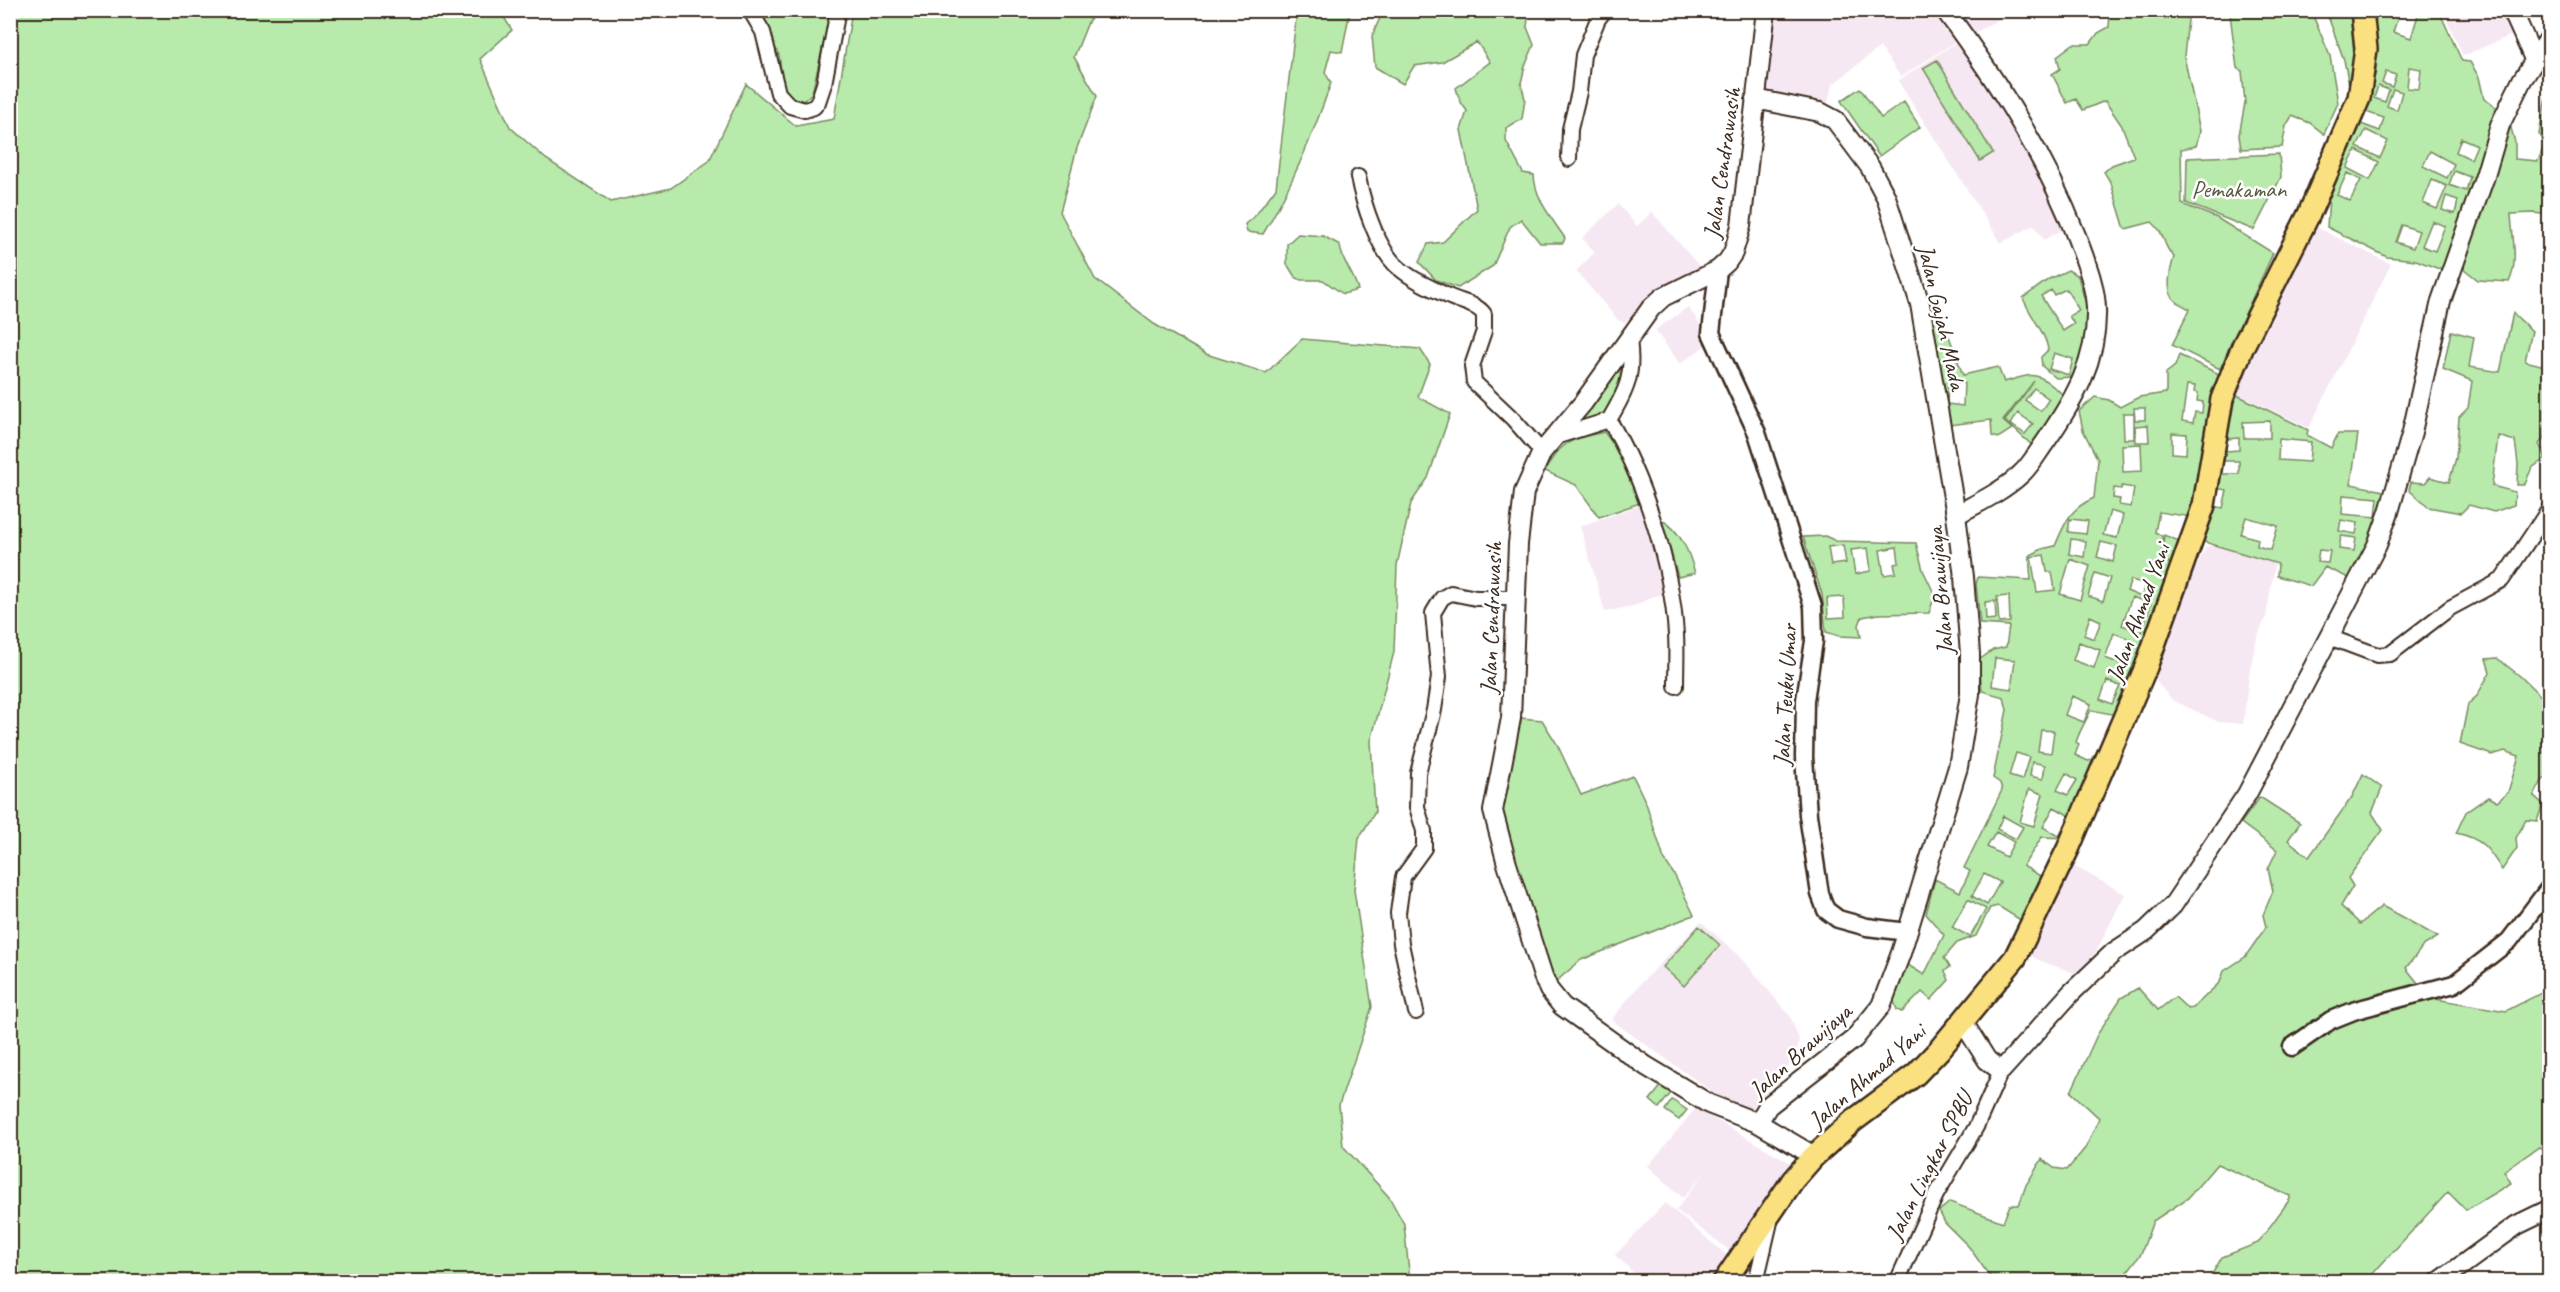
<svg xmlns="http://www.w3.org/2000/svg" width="2560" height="1292" font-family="Caveat,sans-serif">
<rect width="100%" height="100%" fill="#fff"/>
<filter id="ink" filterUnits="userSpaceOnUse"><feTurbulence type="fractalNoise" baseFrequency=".0167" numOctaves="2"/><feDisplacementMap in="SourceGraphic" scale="12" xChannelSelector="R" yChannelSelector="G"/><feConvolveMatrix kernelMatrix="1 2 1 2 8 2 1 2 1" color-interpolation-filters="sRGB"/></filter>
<g filter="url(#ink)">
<path fill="#f6e8f2" d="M1773,11H1931L1955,42L1901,77L1880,47L1832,85L1827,107L1765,93Z
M1953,11H2012L1972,35Z
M2443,11H2501L2512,35L2463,56Z
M1954,44H1958L1965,51L1982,75L2037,171L2063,229L2044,240L2034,225L2001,243L1898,81Z
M1618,204L1637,226L1652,212L1700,267L1655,291L1625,323L1618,320L1576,271L1595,252L1582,238Z
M2312,225L2391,264L2309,428L2232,391Z
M1688,307L1712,341L1680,364L1655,330Z
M1641,505L1665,594L1651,597L1637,605L1605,612L1580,526Z
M2214,545L2275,564L2266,617L2257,638L2250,669L2243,724L2219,722L2172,700L2156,681L2169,635L2193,574L2206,547Z
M2070,864L2125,894L2085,974L2082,976L2036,959L2026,952Z
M1701,922L1740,956L1790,1016L1799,1039L1796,1057L1749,1111L1731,1105L1611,1020L1641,983Z
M1696,1108L1794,1165L1734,1254L1676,1210L1706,1171L1683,1198L1648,1166Z
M1665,1203L1730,1258L1715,1281L1643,1282L1615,1255Z"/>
<path fill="#b8eaab" stroke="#7a8a64" stroke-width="1.5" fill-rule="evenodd" d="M10,11H500L512,30L480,59L510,127L546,159L611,202L671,188L709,161L746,84L796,126L834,119L852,11H1101L1089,20L1074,57L1097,96L1077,148L1060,212L1095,279L1154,324L1206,354L1266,373L1302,339L1420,349L1430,364L1418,397L1450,414L1428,478L1411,503L1397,565L1394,652L1371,741L1375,812L1359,838L1354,890L1372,1007L1339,1105L1343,1146L1389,1197L1404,1224L1410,1281H11Z
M757,11H831L812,93L803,101L789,97L783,86L779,55Z
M1297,11H1350L1342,52L1331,50L1325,72L1331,83C1312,137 1292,186 1263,234L1247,232L1245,224L1254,217L1276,188Z
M1383,11H1529L1527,27L1534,45L1525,66L1521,83L1525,99L1522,119L1506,128V141L1523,173L1534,175C1535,199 1552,219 1565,238L1563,243H1540L1521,219L1510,227L1493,266L1458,288L1436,280L1419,262L1428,244L1443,242L1477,209L1461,130L1467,111L1460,101L1456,88L1490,62L1477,42L1442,62L1414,66L1403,84L1375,67L1372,36Z
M2110,11H2189L2184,56L2200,131L2196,146L2181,149L2182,204L2217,218L2273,253L2220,369L2172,345L2190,309C2186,307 2181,305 2177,302C2164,294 2170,270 2174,257C2161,245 2167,235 2152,222L2125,229L2111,183L2104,172L2112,165L2134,157L2122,126L2105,101L2083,110L2076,99L2067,103L2052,74L2060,69L2057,56L2073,44H2090L2098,33L2109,27Z
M2223,11H2311L2330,56L2338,103L2324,134L2310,123L2292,116L2286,126L2282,147L2241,149L2239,135L2245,103L2242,71L2237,68L2230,14L2224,15Z
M2326,11H2353L2359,62L2350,90L2344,60Z
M2373,11H2400L2393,32L2411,38L2418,15L2403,11H2439L2462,61L2470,62L2479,77L2484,99L2499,109L2447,272L2416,260L2387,257L2327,227L2330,182L2356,128L2376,72ZM2409,67L2421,69L2419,89L2407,88ZM2386,72L2396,75L2392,87L2382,83ZM2378,86L2389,90L2385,102L2374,98ZM2393,89L2402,92L2397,110L2387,106ZM2366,112L2384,118L2380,131L2361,124ZM2366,130L2388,141L2380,158L2357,147ZM2461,138L2477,145L2471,159L2456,152ZM2356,150L2379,162L2370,180L2347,168ZM2430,151L2454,164L2447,178L2423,166ZM2454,171L2470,177L2466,191L2449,185ZM2347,173L2361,180L2350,201L2337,195ZM2432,180L2447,186L2437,209L2423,203ZM2446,196L2458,200L2455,214L2442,210ZM2432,221L2445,226L2435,251L2422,246ZM2402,225L2419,231L2413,248L2396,242Z
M1937,60L1993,153L1980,161L1923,68Z
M1860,88L1881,118L1904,102L1920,127L1879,156L1841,101Z
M2549,95V215L2534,213L2511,214C2512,237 2519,261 2509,282L2478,280L2464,269L2466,246L2504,131L2511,128L2515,142V159L2538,161L2544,146L2539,134L2546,97Z
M2279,154L2281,177L2254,230L2186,203L2187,158Z
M1298,234L1323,236L1340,245C1341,261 1354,273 1358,290L1343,294L1323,280H1301L1295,277L1287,264V244Z
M2068,270L2078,276L2089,315L2090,342L2080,372L2071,377L2056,378L2042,366L2041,357L2048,350C2046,333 2030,316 2023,298L2049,279ZM2066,289L2079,310L2069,316L2074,324L2063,331L2041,296L2051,290L2054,295ZM2054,353L2073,359L2069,375L2049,369Z
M1934,308L1946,328L1963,375L1998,367L2004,382C2040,371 2036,373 2065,396L2032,445L2005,421L2034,381L2003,421L2012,429L1998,438L1992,436L1991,420L1949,425L1933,326L1932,312ZM1948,382L1964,383L1963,406L1947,404ZM2034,388L2049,399L2041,411L2025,400ZM2018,413L2033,424L2025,434L2010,424Z
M2513,313L2532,331L2525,361L2549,367V432L2539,444L2546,458L2532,468L2524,485H2517L2518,464L2515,441L2498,436L2492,486L2515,492L2514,505L2494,512L2469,505L2461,513L2428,507L2409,490L2411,482L2425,483L2430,477L2449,482L2456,458L2459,417L2468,408L2472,381L2443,369L2451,331L2474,337L2469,367L2500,372Z
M2179,355L2219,374L2197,497L2191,517L2159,512L2155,532L2162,536V552L2164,535L2184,543L2183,553L2176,569L2161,556L2176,570L2124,704L2117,715L2091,710C2086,721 2080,730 2076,742L2079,744L2075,755L2088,761L2092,760L2095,754L2100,752L2104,755L2079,812L2065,838L2042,837L2023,866L2044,878L2022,921L1998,906L1990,908L1976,936L1957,943L1944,958L1950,967L1945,971L1949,980L1931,1000L1922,992L1902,1012L1897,1010L1892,995L1903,962L1924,975L1944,935L1926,914L1935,879L1960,892L1970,871L1964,868L2002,790L2000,783L1993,778L2007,710L2004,697L1982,691L1979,660L1993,650L2006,647L2009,626L1980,624L1976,584L1978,577L2031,580L2029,556L2042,549L2055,546C2065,523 2069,509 2094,498L2098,460L2083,430L2079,411L2095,397L2109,400L2120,407L2139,397L2166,393V373L2175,366ZM2187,385L2195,386L2194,392L2198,393L2197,401L2203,402L2202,413L2195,412L2193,423L2182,421ZM2134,408H2145V420H2135ZM2123,413H2134V439H2124ZM2148,425L2149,442H2136L2135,426ZM2172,433L2187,434L2186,454L2172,453ZM2141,444L2142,471L2123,472L2122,445ZM2122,486L2134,488L2131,507L2119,505L2120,499L2113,498L2114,488L2121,489ZM2110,511L2123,515L2117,538L2103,535ZM2070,519L2088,521L2086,534L2068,532ZM2071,539L2086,541L2084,557L2069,554ZM2101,542L2117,546L2113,562L2097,557ZM2044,555L2047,572H2052L2055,590L2037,592L2031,557ZM2070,559L2090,566L2080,600L2060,594ZM2095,573L2110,578L2103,601L2088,596ZM2131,580L2146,584L2141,597L2127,591ZM2009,596L2010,622L1999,623L1997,597ZM2132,597L2151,604L2141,632L2122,625ZM1995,601L1996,619L1986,620L1985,602ZM2090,616L2101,621L2094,639L2084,635ZM2114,633L2130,639L2121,664L2105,658ZM2079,642L2100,650L2094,668L2073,660ZM1995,658L2015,660L2011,689L1992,686ZM2107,681L2120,686L2112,704L2100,699ZM2072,696L2091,704L2084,722L2065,715ZM2041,730L2054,731L2051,753L2038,751ZM2016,753L2029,757L2022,780L2009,776ZM2032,762L2045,765L2043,779L2030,776ZM2066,773L2077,780L2068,795L2057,790ZM2029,789L2043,794L2034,826L2020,822ZM2054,807L2070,816L2059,836L2043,827ZM2003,816L2023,827L2016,839L1997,829ZM1996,832L2014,842L2006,857L1987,847ZM1984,874L2000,882L1987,905L1972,896ZM1968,899L1986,909L1970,937L1952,927Z
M1626,362C1625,375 1619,403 1609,412C1600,419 1587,421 1576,424Z
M2233,393L2308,430L2307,435L2331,448L2338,434H2358L2351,484L2389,492L2353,580L2325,567L2311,586L2277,576L2278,564L2201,541ZM2270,421V438H2244L2243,422ZM2239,438V450L2226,451V439ZM2279,439L2311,442L2309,462L2278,460ZM2221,461H2239V474H2221ZM2215,488L2227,490L2223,508L2211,506ZM2343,495L2378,498L2376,517L2342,514ZM2246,517L2278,526L2271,550L2257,546L2258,539L2241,534ZM2341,520L2358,523L2356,534L2339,531ZM2341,536L2356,538L2354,551L2339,549ZM2319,550L2330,551L2328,563L2317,562Z
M1604,432C1621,454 1636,475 1640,503L1599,517L1576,485L1545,471C1560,441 1572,439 1604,432Z
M1662,520C1681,531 1689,552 1695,573L1678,577Z
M1825,536L1836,541L1916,543L1923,570L1935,595L1929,613L1879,614L1862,617L1859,625L1861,637L1839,636L1826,632L1822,594L1803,537ZM1843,545L1846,563L1831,565L1828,547ZM1897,547L1899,563L1894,564L1896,573L1884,575L1880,550ZM1868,548L1871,571L1855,574L1851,550ZM1844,597L1845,617L1828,618L1827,598Z
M2497,658L2520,676L2550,705L2549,775L2542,781L2534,796L2543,804L2537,821L2526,820L2516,838L2517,848L2502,870C2488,848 2483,839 2456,833L2466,812L2488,797L2497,802L2508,792L2519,756L2505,751L2492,755L2460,744L2468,704L2477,696L2490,672L2486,659Z
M1521,718L1542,720L1557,744L1581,795L1633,776L1646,803L1664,859L1675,876L1694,915L1581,960L1552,985L1498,803Z
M2363,774L2382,788L2372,813L2383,830L2348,878L2353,886L2341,906L2360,924L2382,906L2438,937L2423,946L2406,968L2430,998L2506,1011L2549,989V1153L2539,1147L2504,1171L2511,1183L2466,1210L2448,1192L2366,1281H2208L2222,1257L2258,1243L2290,1199V1196L2217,1164L2188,1198L2153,1221L2141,1254L2120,1281H1993L1969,1247L1945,1223L1939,1211L1950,1202L2003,1222L2010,1205H2019L2026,1185L2042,1159L2054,1168L2067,1170L2086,1147L2099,1118L2071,1092L2097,1035L2121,998L2138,988L2158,1010L2175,997L2188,1009L2193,1008L2220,982L2224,971L2245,957L2266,927L2263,915L2273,891L2268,869L2277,850L2241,823L2260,797L2300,823L2288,840L2309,857L2352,797Z
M1699,926L1720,945L1684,986L1663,967Z
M1662,1085L1671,1093L1659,1108L1650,1100Z
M1672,1100L1687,1110L1679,1120L1665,1110Z"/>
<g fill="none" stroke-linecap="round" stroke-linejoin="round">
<g stroke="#3b2a1e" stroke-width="18">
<path id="minor" d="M750,10L763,32L778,93L790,106L805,110L814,107L818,102L824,84L838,10
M1569,159L1570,129L1579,92L1583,55L1598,19L1605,10
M1358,177C1363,203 1378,251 1399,268C1413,280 1431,288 1448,296C1459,302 1476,303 1484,314V331L1472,366L1474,382L1513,419L1542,452
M1609,420C1644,478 1672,566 1676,635C1677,651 1676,669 1676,686
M1555,437L1609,420C1627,390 1634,375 1629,340
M2329,637L2377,655L2390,654L2450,608L2502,580L2550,508
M1416,1012L1401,944L1398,913L1403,877L1424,848V831L1417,807L1418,773L1434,710L1439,677L1433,613L1442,598L1451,593L1476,598H1517
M1756,1282L1770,1222
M1897,1282L1936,1195L1976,1127L2001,1071"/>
</g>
<g stroke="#3b2a1e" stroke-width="21">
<path id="tertiary" d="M1718,270L1711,333L1757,433L1813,606L1814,641L1805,700L1804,757L1808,815L1820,894L1826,910L1838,919L1867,927L1907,932
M2292,1047L2331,1020L2356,1010L2454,984L2509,941L2550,887"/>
</g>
<g stroke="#3b2a1e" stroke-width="22">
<path id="secondary" d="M1766,10L1741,226L1733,253L1727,262L1718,270L1663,297L1651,308L1583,403L1542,452L1524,492L1518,544L1511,718L1493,811L1507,864L1543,976L1549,990L1562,1006L1646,1066L1709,1104L1758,1123L1814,1156
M1945,10C1998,82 2045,155 2077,238C2085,260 2095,284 2096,308C2098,360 2074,400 2046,441C2038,452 2031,465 2021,474C2003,491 1978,503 1956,515
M2512,10L2534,59
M1755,99L1820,112L1835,120L1870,167L1886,197L1920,304L1956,515L1964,577L1970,654V694L1958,767L1901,953L1881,1006L1854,1039L1768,1106L1758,1123
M1963,1022L1987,1060L2001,1071L2071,993L2114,952L2146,931L2173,905L2247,794L2377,545L2389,512L2412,432L2441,301L2485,176L2500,125L2522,80L2550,37
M2439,1282L2517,1225L2550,1209"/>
</g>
<g stroke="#3b2a1e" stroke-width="26">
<path id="primary" d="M1724,1282L1793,1180L1814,1156L1853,1121L1916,1074L1939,1050L2015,958L2068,849L2146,667L2204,505L2222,399L2243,346L2309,214L2359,98L2366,49L2362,10"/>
</g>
<use href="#minor" stroke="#fff" stroke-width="14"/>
<use href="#tertiary" stroke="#fff" stroke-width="16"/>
<use href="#secondary" stroke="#fff" stroke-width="18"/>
<use href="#primary" stroke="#fbe080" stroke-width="21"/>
</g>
</g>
<g text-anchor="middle" stroke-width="5" stroke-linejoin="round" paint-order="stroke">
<g font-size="24" fill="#3b2a1e" stroke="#fff">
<text transform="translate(1722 163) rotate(-82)" y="8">Jalan Cendrawasih</text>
<text transform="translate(1942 317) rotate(77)" y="8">Jalan Gajah Mada</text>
<text transform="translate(1940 591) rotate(-95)" y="8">Jalan Brawijaya</text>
<text transform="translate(2138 613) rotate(-70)" y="8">Jalan Ahmad Yani</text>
<text transform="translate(1491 618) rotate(-88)" y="8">Jalan Cendrawasih</text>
<text transform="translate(1785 695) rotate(-87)" y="8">Jalan Teuku Umar</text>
<text transform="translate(1800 1051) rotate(-42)" y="8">Jalan Brawijaya</text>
<text transform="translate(1867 1076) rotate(-41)" y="8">Jalan Ahmad Yani</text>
<text transform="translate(1929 1166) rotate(-63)" y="8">Jalan Lingkar SPBU</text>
</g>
<g font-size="24" fill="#5a5a41" stroke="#fff">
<text x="2239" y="197">Pemakaman</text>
</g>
</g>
<rect width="2560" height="1292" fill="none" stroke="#fff" stroke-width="36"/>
<rect x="18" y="18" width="2524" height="1256" fill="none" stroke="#3b2a1e" stroke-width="2" filter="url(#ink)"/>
</svg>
